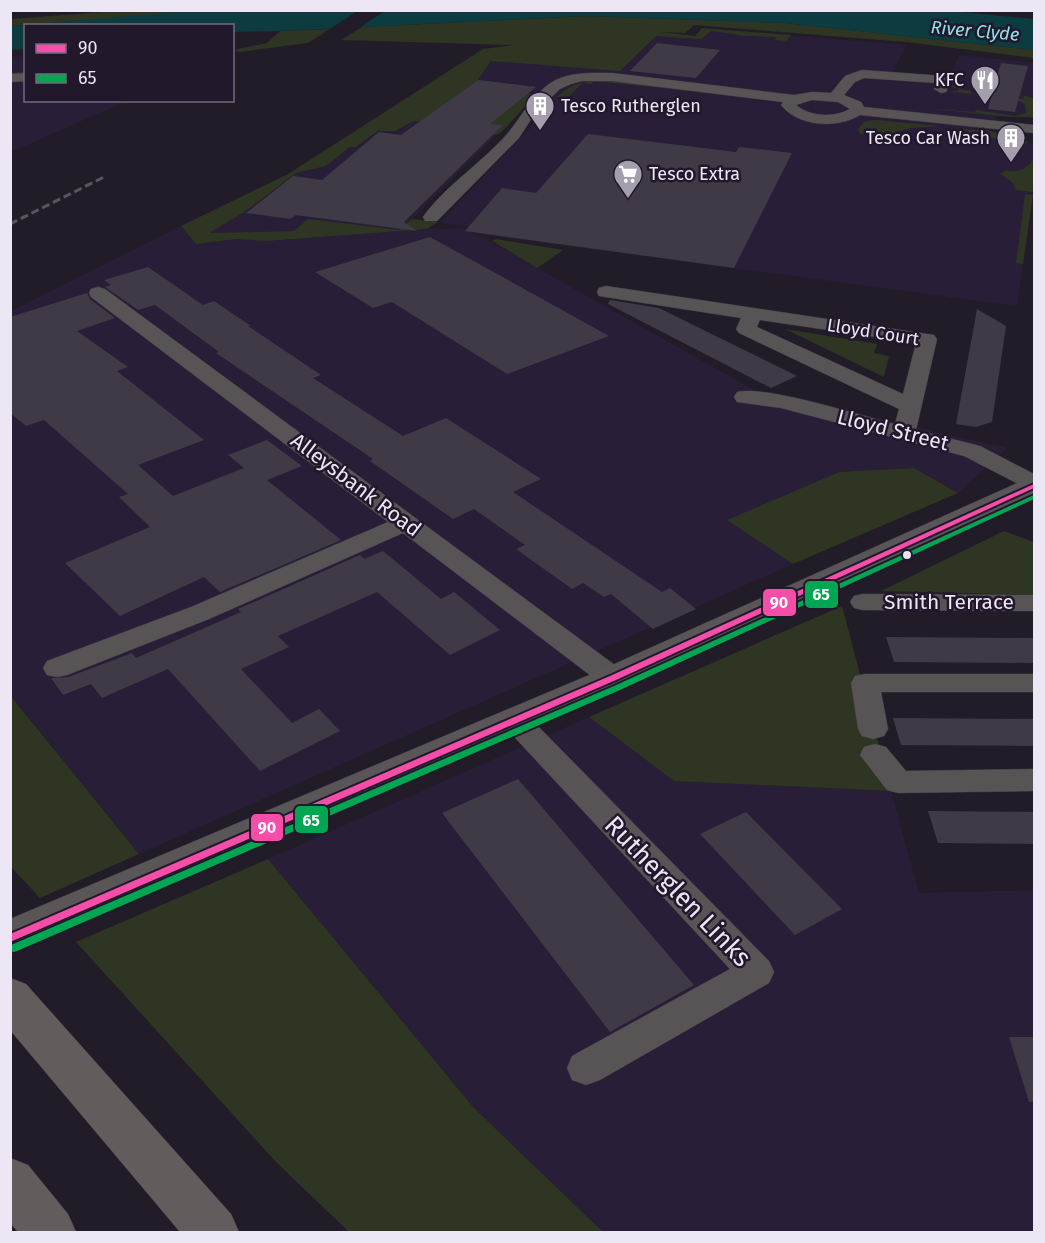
<svg xmlns="http://www.w3.org/2000/svg" width="1045" height="1243" font-family="'Fira Sans',sans-serif">
<rect width="100%" height="100%" fill="#221c28"/>
<path fill="#291e37" d="M598,27L695,36L702,28L906,45L893,72L949,78L959,55L1034,63V117H996L989,131L1019,138L1034,146V183L1017,306L479,234L468,227L439,223L531,127L555,80L535,95L528,93L426,118L478,80L491,61Z
M25,56L26,100L127,101L11,152V57Z
M414,121L471,128L469,131L497,134L400,231L462,228L468,229L756,391L1007,448L958,493L914,468L839,472L728,520L793,564L139,854L11,695V311L181,226L196,244L237,239L267,241L399,231H294L208,233L243,213L296,173L326,166L351,146L357,147L378,131H395Z
M589,717L674,781L891,791L919,893L1034,890V1232H603L474,1108L268,859Z"/>
<path fill="#2e3522" d="M114,11H203L11,26V19Z
M587,16L785,23L1034,50V58L906,42L694,25L685,33L660,32L695,36L702,28L791,35L786,41L775,40L776,37L746,36L711,31L701,39L656,36L620,71L491,61L478,80L426,118L528,93L535,95C529,101 503,133 498,134C490,136 477,132 468,131L471,128L414,121L395,131H378L356,147H350L326,166L296,173L243,213L209,233L294,231L308,219L399,230L412,219L438,222L427,229L267,241L237,239L196,244L181,226L288,174L483,49L513,45L341,40L362,27Z
M330,29L308,43L239,52L233,50L267,43L280,31Z
M608,80L719,94L594,81L591,84L582,83L567,98L557,97C572,82 588,81 608,80Z
M955,85L965,86H961L960,89L972,91L971,94L1023,99L1024,96L1034,98V117H1011L924,108L975,112L976,110L1016,116L1026,113L1025,104L1019,101L948,91H958V88L948,87Z
M873,120H876L940,126L910,128L879,139L859,133L858,129L864,122Z
M952,128L996,132L1029,142L1021,145Z
M1034,158L1033,192L1016,190L1012,182L1000,174L1006,170C1018,173 1027,169 1034,158Z
M1025,194L1033,195L1023,264L1016,263Z
M496,239L563,250L537,268L492,241Z
M785,329L877,344L874,353L889,356L884,377Z
M914,468L958,493L793,564L727,520L839,472Z
M1004,531L1034,542V595L881,591Z
M842,606L891,791L674,781L589,717Z
M10,695L139,854L40,898L11,867Z
M268,859L474,1108L603,1232H349L277,1163L76,942Z"/>
<path fill="#0c3c40" d="M203,10H941L1034,19V50L785,23L587,16L280,31L233,32L232,26H26L25,49L11,50V26Z"/>
<path fill="#221c28" d="M359,10L385,11L356,30L325,32Z"/>
<path fill="#3f3a45" d="M657,43L720,50L696,78L630,71Z
M1001,63L1028,66L1015,112L988,109Z
M478,80L536,87L490,124L503,125L404,222L417,231L296,215L290,219L246,213L293,176L322,180L379,132L401,135Z
M588,134L736,152L739,147L792,153L734,268L465,231L502,188L536,193Z
M430,237L490,270L609,336L507,374L392,302L373,308L315,272Z
M148,267L203,305L214,301L251,326H248L321,375L313,378L403,436L446,418L541,479L513,492L662,592L670,588L696,609L653,629L611,594L604,597L583,583L572,589L516,549L525,545L474,509L453,519L370,461L373,459L216,353L219,352L155,305L138,310L105,287L111,285L104,280Z
M87,293L90,299L115,318L77,331L128,367L117,371L204,440L138,465L173,496L244,468L228,455L267,440L302,466L267,480L341,540L220,592L204,577L120,616L65,563L150,527L119,497L128,494L44,420L26,426L10,413V317Z
M610,300L659,308L797,376L771,388L608,304Z
M977,309L1006,326L992,422L976,427L956,424Z
M383,551L441,599L454,592L500,630L450,655L377,592L278,636L289,647L241,669L292,723L319,709L340,731L260,771L168,669L102,698L91,684L63,695L51,678L68,677L132,653L136,658L241,612L238,609L360,555L364,559Z
M886,637L1035,638V663L894,662Z
M893,718L1035,719V746L901,745Z
M518,779L694,985L610,1032L442,813Z
M928,811L1035,812V844L938,843Z
M746,812L842,909L795,935L700,834Z
M1009,1037H1035V1101L1029,1102Z"/>
<g fill="none" stroke-linecap="round" stroke-linejoin="round">
<g stroke="#3e3944" stroke-width="1">
<path id="minor" d="M862,70L944,76L951,80L946,92L941,93L934,89L936,83L864,78L855,82L844,95L861,102L864,107L1034,125V133L860,115C838,129 798,127 781,105L783,102L612,81H582L571,84L560,89L535,113L519,138L437,221H425L423,217C445,186 483,162 508,133C522,116 530,98 549,84C567,71 592,73 612,73L794,95L812,92L831,93L845,76ZM812,100L838,102L850,109C834,118 810,117 796,105Z
M26,73V81L10,82V74Z
M606,286L934,335L937,339L916,430L980,446L1034,474V490L1026,488L964,456L781,408L737,402L734,397L737,392C767,385 861,416 895,424L899,409L739,333L736,329L741,318L599,296L597,292L599,288ZM760,320L916,343L903,394L757,327Z
M98,287L105,289L623,671L627,678L623,685L613,687L603,685L403,533L209,619L67,675L57,677L47,675L43,668L47,661L191,607L388,522L91,297L89,293L91,289Z
M863,594L1034,595V611L863,610L854,608L850,602L854,596Z
M865,674H1034V692H881L888,729L884,736L873,739L862,736L858,729L851,683L855,676Z
M515,710L525,713L769,961L774,972L769,983L600,1080L586,1085L572,1080L567,1068L572,1056L730,969L505,727L500,720L505,713Z
M875,744L886,747L906,771L1034,769V791L898,793L887,790L860,755L864,747Z"/>
</g>
<g stroke="#3e3944" stroke-width="1">
<path id="major" d="M1034,477V497L625,686L10,955V919L601,670L1024,480Z"/>
</g>
<g stroke="#3e3944" stroke-width="1">
<path id="highway" d="M10,978L26,984L231,1214L239,1232H180L10,1030Z
M10,1158L28,1165L68,1214L76,1232H18L10,1223Z"/>
</g>
<use href="#minor" fill="#585455" fill-rule="evenodd"/>
<use href="#major" fill="#5a5556" fill-rule="evenodd"/>
<use href="#highway" fill="#625c5c" fill-rule="evenodd"/>
<path stroke="#59565b" stroke-width="3" stroke-dasharray="8 4" stroke-linecap="butt" d="M10,224L104,177"/>
<g stroke="#21182c" stroke-width="4">
<path id="bus-1" d="M1034,484V488L616,680L10,942V934L610,676Z"/>
</g>
<g stroke="#21182c" stroke-width="4">
<path id="bus-2" d="M1034,495V499L620,690L17,951L14,952L10,951L11,945L614,686Z"/>
</g>
<use href="#bus-1" fill="#f54da8" fill-rule="evenodd"/>
<use href="#bus-2" fill="#00a651" fill-rule="evenodd"/>
</g>
<defs>
<g id="restaurant-pin" transform="scale(1.5)"><path d="M0 17L-7.5 6A9.5 9.5 0 1 1 7.5 6Z" fill="#a59fad" stroke="#21182c"/><path d="M-5-6h1v4h1v-4h1v4h1v-4h1v5L-1.5 .5V6h-2V.5L-5-1ZM5-6V6H3V1.5H1.5Q1.5-4 5-6Z" fill="#fff"/></g>
<g id="building-pin" transform="scale(1.5)"><path d="M0 17L-7.5 6A9.5 9.5 0 1 1 7.5 6Z" fill="#a59fad" stroke="#21182c"/><path d="M-4-6H4V6H1V3H-1V6H-4ZM-2.5-4.3h1.7v1.8h-1.7ZM.8-4.3h1.7v1.8H.8ZM-2.5-1h1.7V.8h-1.7ZM.8-1h1.7V.8H.8Z" fill="#fff"/></g>
<g id="supermarket-pin" transform="scale(1.5)"><path d="M0 17L-7.5 6A9.5 9.5 0 1 1 7.5 6Z" fill="#a59fad" stroke="#21182c"/><path d="M-6-5.5h2.5l.6 2H6L4.5 2H-2.5L-4.4-4H-6ZM-1.5 3.2a1.3 1.3 0 1 0 .1 0ZM3 3.2a1.3 1.3 0 1 0 .1 0Z" fill="#fff"/></g>
</defs>
<g fill-rule="evenodd">
<use href="#restaurant-pin" x="985" y="80"/>
<use href="#building-pin" x="540" y="106"/>
<use href="#building-pin" x="1011" y="138"/>
<use href="#supermarket-pin" x="628" y="174"/>
</g>
<circle fill="#ece6f5" stroke="#21182c" stroke-width="2" cx="907" cy="555" r="5"/>
<g text-anchor="middle" stroke-width="5" stroke-linejoin="round" paint-order="stroke">
<g font-size="18" font-style="italic" fill="#8ee3e8" stroke="#21182c">
<text transform="translate(975 31) rotate(5)" y="6">River Clyde</text>
</g>
<g font-size="18" fill="#ece6f5" stroke="#21182c" text-anchor="end">
<text x="964" y="86">KFC</text>
<text x="561" y="112" text-anchor="start">Tesco Rutherglen</text>
<text x="990" y="144">Tesco Car Wash</text>
<text x="649" y="180" text-anchor="start">Tesco Extra</text>
</g>
<g font-size="18" fill="#ece6f5" stroke="#21182c">
<text transform="translate(873 332) rotate(9)" y="6">Lloyd Court</text>
</g>
<g font-size="21" fill="#ece6f5" stroke="#21182c">
<text transform="translate(893 430) rotate(14)" y="7">Lloyd Street</text>
<text transform="translate(356 485) rotate(37)" y="7">Alleysbank Road</text>
<text x="949" y="609">Smith Terrace</text>
</g>
<g font-size="26" fill="#ece6f5" stroke="#21182c">
<text transform="translate(678 891) rotate(46)" y="9">Rutherglen Links</text>
</g>
</g>
<g stroke="#21182c" stroke-width="2">
<rect x="804" y="580" width="35" height="29" rx="6" fill="#00a651"/>
<rect x="762" y="588" width="35" height="29" rx="6" fill="#f54da8"/>
<rect x="294" y="805" width="35" height="29" rx="6" fill="#00a651"/>
<rect x="250" y="813" width="34" height="29" rx="6" fill="#f54da8"/>
</g>
<g font-size="16" text-anchor="middle" font-weight="bold" fill="#fff">
<text x="821" y="600">65</text>
<text x="779" y="608">90</text>
<text x="311" y="826">65</text>
<text x="267" y="833">90</text>
</g>
<rect width="1045" height="1243" fill="none" stroke="#ece6f5" stroke-width="24"/>
<rect x="24" y="24" width="210" height="78" fill="#21182c" stroke="#726a7c" stroke-width="1.5"/>
<rect x="36" y="44" width="30" height="9" fill="#f54da8" stroke="#726a7c" stroke-width="1.5"/>
<text x="78" y="54" font-size="18" fill="#ece6f5">90</text>
<rect x="36" y="74" width="30" height="9" fill="#00a651" stroke="#726a7c" stroke-width="1.5"/>
<text x="78" y="84" font-size="18" fill="#ece6f5">65</text>
</svg>
